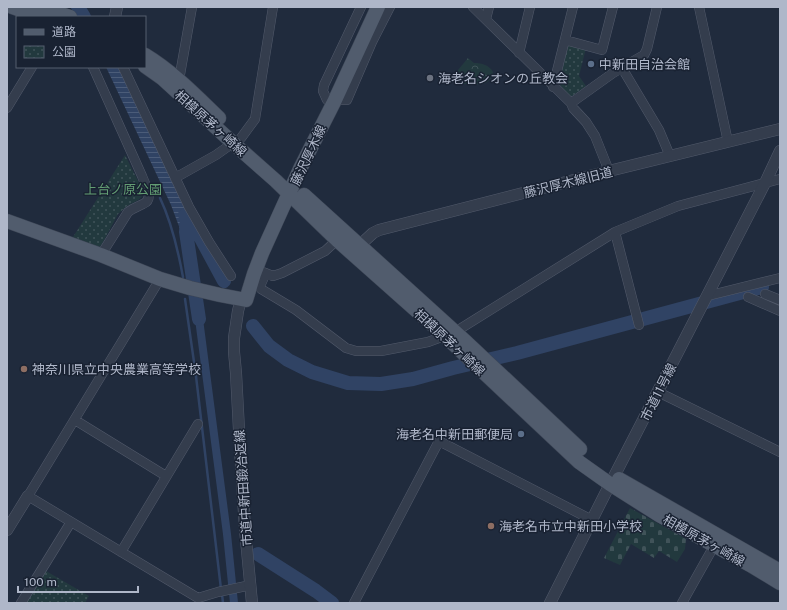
<svg xmlns="http://www.w3.org/2000/svg" width="787" height="610" font-family="'Public Sans','Noto Sans JP',sans-serif">
<defs>
<pattern id="forest-crowns" width="20" height="18" patternUnits="userSpaceOnUse"><rect width="20" height="18" fill="#22393e"/><path d="M2 6a3 3 0 1 1 6 0M12 15a3 3 0 1 1 6 0" fill="none" stroke="#405359"/></pattern>
<pattern id="cemetery-stones" width="16" height="16" patternUnits="userSpaceOnUse"><rect width="16" height="16" fill="#22393e"/><path d="M2 7V4a2 2 0 0 1 4 0v3zM10 15v-3a2 2 0 0 1 4 0v3z" fill="#405359"/></pattern>
<pattern id="park-dots" width="8" height="8" patternUnits="userSpaceOnUse"><rect width="8" height="8" fill="#22393e"/><path d="M2 2h.1M6 6h.1" fill="none" stroke="#405359" stroke-width="1.8" stroke-linecap="round"/></pattern>
<pattern id="water-rules" width="6" height="5" patternUnits="userSpaceOnUse"><rect width="6" height="5" fill="#304364"/><path d="M0 2.5h6" fill="none" stroke="#4b5c79"/></pattern>
</defs>
<rect width="100%" height="100%" fill="#202b3d"/>
<path fill="url(#forest-crowns)" d="M468,58L474,63C482,63 489,65 493,72C491,87 477,84 467,84C463,84 460,84 457,83L454,76L458,70Z"/>
<path fill="url(#cemetery-stones)" d="M630,508L686,539L685,549L677,562L659,551L654,558L631,544L620,565L604,558Z"/>
<path fill="url(#park-dots)" d="M568,45L586,48L579,76L586,86L572,96H570L560,85L558,82Z
M125,155L143,191C143,200 135,201 129,205C125,207 122,211 118,214L102,244L99,247L73,237Z
M46,571L89,596L85,603H26Z"/>
<path fill="url(#water-rules)" d="M106,67H118L121,73L197,228L193,232L183,237L171,205Z"/>
<g fill="none" stroke-linecap="round" stroke-linejoin="round">
<path stroke="#304364" stroke-width="2.5" d="M160,198C172,223 178,250 183,277
M185,299L196,376L221,589
M222,594L223,603"/>
<path stroke="#304364" stroke-width="8" d="M199,319L227,534L234,603"/>
<path stroke="#304364" stroke-width="14" d="M78,7L84,17
M185,215L196,229L224,281
M187,217L186,232L199,319
M253,326L269,346L288,360L312,372L348,383L381,384L413,379L453,368L517,353L762,287
M258,554L316,591L332,603"/>
<g stroke="#525a6b" stroke-width="10">
<path id="minor" d="M473,7L571,103L573,108L586,122L595,136L609,171
M699,7L728,142
M486,19L489,7
M565,40L602,50L613,7
M519,53L530,7
M93,67L142,176C145,185 155,199 143,204C137,207 133,208 128,212L101,255
M123,67L189,207L209,242L231,276
M622,68L659,130L670,156
M179,80L192,7
M553,87L573,7
M327,100L323,91L324,85L361,7
M335,100H347L372,42L390,7
M571,103L613,73L637,59L644,55L647,49L657,7
M7,108L32,67
M241,138L255,119L273,7
M175,178L216,155L233,143
M615,232L639,325
M260,271L273,276L282,273L325,251L337,240
M266,273L260,286L261,289L296,310L346,348L356,351H381L428,342L455,332L615,232L678,206L780,179
M160,279L28,496L198,598L218,592L251,585
M765,294L780,300
M707,296L780,278
M748,297L780,311
M658,392L780,452
M75,420L166,476
M121,552L198,424
M21,603L71,522
M354,603L439,441L592,520
M682,603L714,546"/>
</g>
<g stroke="#525a6b" stroke-width="12">
<path id="tertiary" d="M115,17L117,7
M360,245L373,233L379,230L609,171L780,129
M241,299L238,311L234,338V352L236,373L240,449L245,529L252,603
M7,530L28,496
M550,603L605,494L765,183L780,151"/>
</g>
<g stroke="#3d4656" stroke-width="15">
<path id="primary" d="M12,7L41,17
M40,7L70,17
M145,55C173,72 195,95 219,118
M145,66L162,78L233,143L276,181L337,240L445,336L579,462L610,484L659,515L752,566L780,583
M304,195L465,341L580,449
M7,221L101,255L160,279L190,288L220,295L246,300L254,274L262,253L300,169L335,100L378,7
M619,479L780,571"/>
</g>
<use href="#minor" stroke="#343d4d" stroke-width="9"/>
<use href="#tertiary" stroke="#343d4d" stroke-width="11"/>
<use href="#primary" stroke="#515c6d" stroke-width="14"/>
</g>
<g fill="#5c6f8a" stroke="#192232" stroke-width="1.5">
<circle cx="591" cy="64" r="4"/>
<circle cx="521" cy="434" r="4"/>
</g>
<circle fill="#6b7280" stroke="#192232" stroke-width="1.5" cx="430" cy="78" r="4"/>
<g fill="#8d6e63" stroke="#192232" stroke-width="1.5">
<circle cx="24" cy="369" r="4"/>
<circle cx="491" cy="526" r="4"/>
</g>
<g text-anchor="middle" stroke-width="3" stroke-linejoin="round" paint-order="stroke">
<g font-size="13" fill="#afb7c9" stroke="#192232" text-anchor="start">
<text x="599" y="69">中新田自治会館</text>
<text x="438" y="83">海老名シオンの丘教会</text>
<text x="32" y="374">神奈川県立中央農業高等学校</text>
<text x="513" y="439" text-anchor="end">海老名中新田郵便局</text>
<text x="499" y="531">海老名市立中新田小学校</text>
</g>
<g font-size="13" fill="#afb7c9" stroke="#192232">
<text transform="translate(211 123) rotate(42)" y="5">相模原茅ヶ崎線</text>
<text transform="translate(308 155) rotate(-65)" y="5">藤沢厚木線</text>
<text transform="translate(568 182) rotate(-14)" y="5">藤沢厚木線旧道</text>
<text transform="translate(450 342) rotate(43)" y="5">相模原茅ヶ崎線</text>
<text transform="translate(658 392) rotate(-63)" y="5">市道11号線</text>
<text transform="translate(243 488) rotate(-94)" y="5">市道中新田鍛冶返線</text>
<text transform="translate(704 540) rotate(29)" y="5">相模原茅ヶ崎線</text>
</g>
<g font-size="13" fill="#639d73" stroke="#192232">
<text x="123" y="194">上台ノ原公園</text>
</g>
</g>
<rect width="787" height="610" fill="none" stroke="#afb7c9" stroke-width="16"/>
<rect x="16" y="16" width="130" height="52" fill="#192232" stroke="#555e6e"/>
<rect x="24" y="29" width="20" height="6" fill="#515c6d" stroke="#555e6e"/>
<text x="52" y="36" font-size="12" fill="#afb7c9">道路</text>
<rect x="24" y="46" width="20" height="12" fill="url(#park-dots)" stroke="#555e6e"/>
<text x="52" y="56" font-size="12" fill="#afb7c9">公園</text>
<path d="M18 586v6h120v-6" fill="none" stroke="#afb7c9" stroke-width="2"/>
<text x="24" y="586" font-size="12" fill="#afb7c9" stroke="#192232" stroke-width="3" paint-order="stroke">100 m</text>
</svg>
